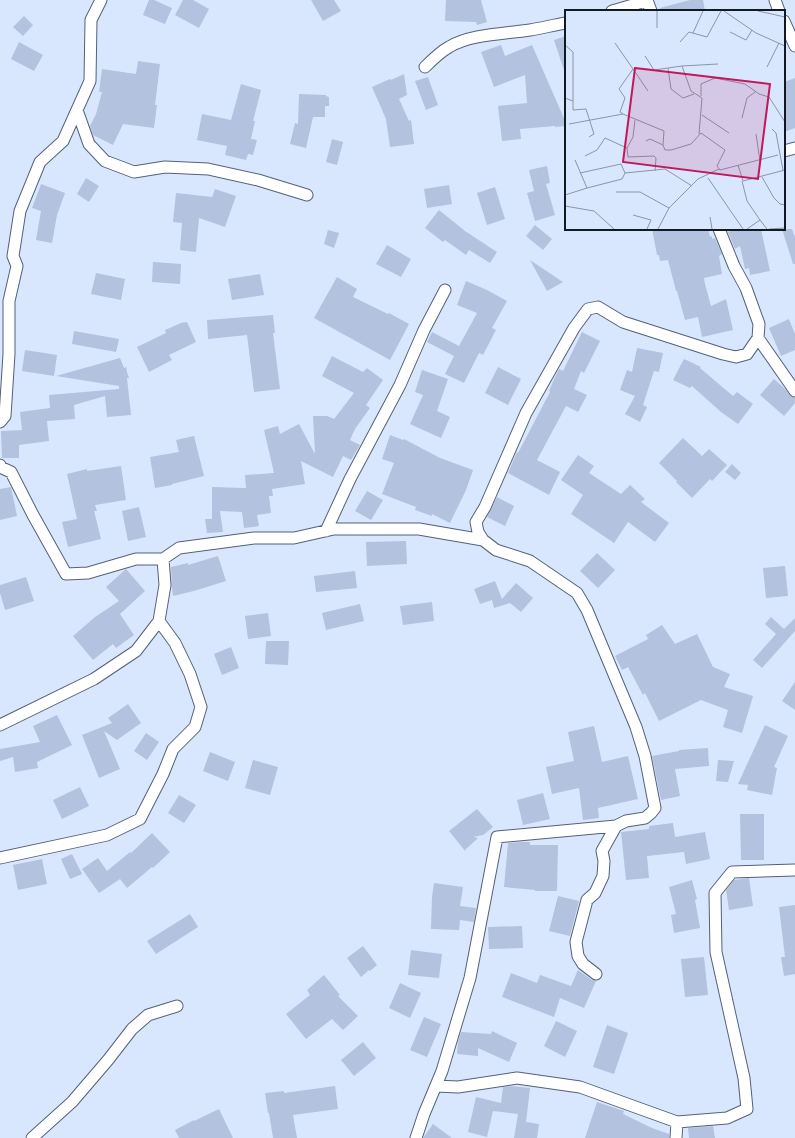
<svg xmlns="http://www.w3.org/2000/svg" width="795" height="1138" font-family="'DejaVu Sans',sans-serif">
<rect width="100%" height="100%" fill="#d9e7fe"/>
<path fill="#b2c2df" d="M149,0H154L172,8L165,24L143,15Z
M183,0H193L209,9L199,28L175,15Z
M311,0H334L341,11L323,21Z
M446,0H481L487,22L477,25L476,22L445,21Z
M690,0H703L705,11H661L660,8Z
M24,16L33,25L23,36L13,27Z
M566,36V70H564L554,40Z
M19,42L43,55L34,71L11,59Z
M501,45L505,56L532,45L566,123V126L555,127V126L520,129L521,139L502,141L498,106L527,103L525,75L494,87L481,52Z
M138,61L160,64L155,105H157L154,128L123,124L113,145L93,135L90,126L96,114L102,92H99L102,69L136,74Z
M404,74L407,95L399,99L409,121L411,120L414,144L390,147L386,119L372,87L390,79L391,80Z
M428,77L438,105L426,110L415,81Z
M795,78V128L784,132V82Z
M241,84L261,90L253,121H255L251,139L257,140L253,155L248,154L246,160L225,155L227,146L197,140L202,114L231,120Z
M299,94L326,95V96L329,97V106H325V117H313L306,148L290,144L295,123L298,124Z
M332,139L343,142L337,165L326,162Z
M547,166L550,183L546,184L555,215L535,221L527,193L534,191L529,170Z
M86,178L99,186L89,202L77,194Z
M41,184L65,193L57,215L52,243L36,240L41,211L32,208Z
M449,185L452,204L427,208L424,189Z
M495,187L505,219L487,225L477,193Z
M215,189L236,196L225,227L199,218L196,252L180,250L182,223L173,222L176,193L212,197Z
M439,210L465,231L497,252L490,263L469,250L466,255L445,240L443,242L425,228Z
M535,225L552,239L543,250L526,236Z
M652,229H708L710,237L712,236V239L715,238L722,254L719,256L722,274L704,278L705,284L711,306L726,299L733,330L702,337L698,317L685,320L677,291H676L668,260L660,261L659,255H657Z
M736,229H761L770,271L750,275L749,268L745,269L740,246L735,249L728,232Z
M782,229H792L795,237V264H793Z
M328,230L339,233L334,248L324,244Z
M387,245L411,259L401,277L376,264Z
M530,260L563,282L547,291Z
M153,262L181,264L180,284L152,282Z
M96,273L125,279L121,300L91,294Z
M260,274L264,295L232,300L228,279Z
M337,277L357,289L353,297L388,314L389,313L409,324L390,360L314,318Z
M466,281L487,290L507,301L492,328L496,330L483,355L479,353L464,383L445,374L454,356L427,342L432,332L459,346L477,313L457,305Z
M273,315L275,333H273L280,389L254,392L247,335L208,339L207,320Z
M789,319L795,334V350L781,356L769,328Z
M187,322L196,342L169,355L172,360L149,372L137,347L166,333L165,330L181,323Z
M74,331L119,339L116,352L72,344Z
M582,332L600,341L584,373L581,371L574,389L587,395L578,412L566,406L537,460L560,472L549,495L508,473L517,452L518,453L550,392L549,391L555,377L559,369L563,371Z
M637,348L663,353L659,372L654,371L643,405L647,407L640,422L625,414L635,396L620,390L627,370L632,372Z
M25,350L57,355L54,376L22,371Z
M332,356L363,372L367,368L383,380L366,405L370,408L355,429L350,440L360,445L351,460L343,456L333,477L301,461L305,484L272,489L273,496H269L271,513L257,515L259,526L244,528L242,512L220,511L223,532L207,533L205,519H212V487L246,488L245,475L274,473L264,430L278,426L280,434L299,424L315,454L313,416H327L334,419L354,393L322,376Z
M120,358L124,368L126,367L127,372L129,378H127L131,415L107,417L105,396L74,405L75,419L47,421L49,441L19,445V458H2L1,431L22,430L20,412L50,408L49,395L119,389V386L56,376Z
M684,359L701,367L700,368L733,396L737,392L753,404L738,424L721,412L692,386L690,388L673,380Z
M498,367L521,379L508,405L485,393Z
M422,370L448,379L437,411L450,417L441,438L410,424L423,395L415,392Z
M774,379L784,388L790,395L795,398V403L784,416L760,395Z
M390,435L403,440L404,439L440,458L473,470L466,490L450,523L432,514V516L415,510L416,507L382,494L394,463L382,459Z
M194,436L204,476L172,484V485L155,488L150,457L179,452L176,440Z
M683,438L702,456L709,449L727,465L712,481L710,479L692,498L676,482L677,481L659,463Z
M578,455L594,466L589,473L621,494L630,485L645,499L641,502L669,523L655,542L628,522L614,543L571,514L583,495L561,480Z
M732,464L741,473L735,480L725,472Z
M121,466L126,500L95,505L97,511H94L101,539L68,547L62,522L77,519L67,474L87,469V471Z
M11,487L17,516L0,520V489Z
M367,491L383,500L371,520L355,511Z
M497,497L514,506L505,526L487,517Z
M139,507L146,537L128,541L122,511Z
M406,541L407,564L367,566L366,542Z
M597,553L615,570L598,588L580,571Z
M218,556L226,581L194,591L173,596L172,588L171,567L188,563V565Z
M785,566L788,596L766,598L763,568Z
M126,569L145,591L120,614L134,635L116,648L113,644L93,660L73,636L95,617L119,601L106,587Z
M355,571L357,588L316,592L314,576Z
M26,577L34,601L5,610L0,593V585Z
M495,581L502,599L516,583L533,598L521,612L510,603L494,608L492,600L480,604L474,589Z
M432,602L434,621L403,625L400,606Z
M360,604L364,621L326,630L322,613Z
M268,613L271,636L248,639L245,616Z
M771,617L784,629L795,618V631L762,668L753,660L776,634L765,624Z
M662,625L675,644L697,634L713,667L730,674L724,687L753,696L742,733L723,727L728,710L701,700L659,721L645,693L643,695L628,667L622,670L615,656L648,639L646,635Z
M266,641H289L288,665L265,664Z
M231,647L239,668L222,675L214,654Z
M795,682V710L782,701Z
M128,704L141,723L117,740L104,731L120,769L99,778L82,735L112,723L108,718Z
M57,715L72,745L37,762L38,768L15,772L13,757L0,761V749L40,742L33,726Z
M765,725L788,736L774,767L777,768L772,795L747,790L748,785L738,784Z
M594,726L602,762L628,756L638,799L598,808L599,818L583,820L579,788L552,794L546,767L574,761L568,732Z
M146,733L159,742L147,760L134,751Z
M708,748L709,766L675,769L680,796L661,800L652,756L679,751V750Z
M210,752L235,762L228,781L203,771Z
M253,760L278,767L270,795L245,788Z
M718,760L734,761L728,782L716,781Z
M80,787L89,806L62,819L53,800Z
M543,793L550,819L523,825L517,800Z
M179,795L196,805L184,823L168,813Z
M477,809L493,827L483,835L473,837L478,838L465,850L466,852L449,831Z
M740,814H764V860H741Z
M673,823L675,837L705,832L710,859L686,864L684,852L647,856L649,878L626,880L621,832L649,829V826Z
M152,833L170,852L153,868L152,867L127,888L120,879L99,893L82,869L98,858L107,871L130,852L131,853Z
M522,842H530V845H558L557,891H535V890L504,887L508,843Z
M72,854L82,874L70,879L61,859Z
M42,859L47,884L18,890L13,865Z
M749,878L753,906L729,910L726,890L734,880Z
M692,880L697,899L695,900L700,928L674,933L671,915L676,914L669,887Z
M434,883L463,887L460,906L476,908L474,922L460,920L459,930L431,929L432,897Z
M558,896L579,901L570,936L549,931Z
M795,905V974L784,976L781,957H785L779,907Z
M190,914L198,927L156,954L147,941Z
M522,926L523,948L489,949L488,927Z
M363,946L377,965L370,971L368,970L367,972L361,977L347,958Z
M411,950L442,954L439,978L408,975Z
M704,957L708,995L685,997L681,959Z
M578,970L592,980L596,981L584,1008L560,998L554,1017L502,997L511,973L537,983L540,975L571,986Z
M324,975L340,995L338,996L358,1016L343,1030L332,1019L306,1039L286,1014L310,995L307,990Z
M400,983L421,993L410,1018L389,1008Z
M424,1017L441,1024L427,1057L410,1050Z
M556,1021L577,1031L565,1057L544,1046Z
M607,1025L628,1033L614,1074L593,1067Z
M492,1031L517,1043L509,1062L478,1048V1056L457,1054L458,1042L461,1032L491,1034Z
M363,1042L376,1058L354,1076L341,1060Z
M335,1086L338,1109L293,1115L297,1138H273L269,1113H268L265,1093L284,1091V1093Z
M511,1086L530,1088L526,1122L539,1124L537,1138H514L518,1114L493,1111L487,1137L468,1132L476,1097L501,1103L503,1087Z
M597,1102L624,1111L623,1114L652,1128L669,1134V1138H585Z
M219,1109L233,1138H179L175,1130L194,1120V1121Z
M433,1124L452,1138H423Z
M713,1126L715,1138H689L688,1128Z"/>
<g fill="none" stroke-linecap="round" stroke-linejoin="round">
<g stroke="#53617a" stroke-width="13">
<path id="street" d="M647,0L651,11
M775,0L779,11
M612,11L633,5L647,0
M784,21L795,46
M425,67C432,60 440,52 449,47C471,34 504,34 530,30C542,28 554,25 566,23
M77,110L89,144L105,161L134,172L165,167L208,169L258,180L307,195
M784,151L795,148
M758,338L795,391
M0,422L5,416L9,354V301L17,266L13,256L20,211L40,162L63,141L90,81L91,20L101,0
M0,465V467L11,472L33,515L66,574L88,573L136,559H163
M326,531L350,479L400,385L424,330L445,290
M0,725L94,679L136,651L159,621L165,585L163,559L179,548L254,538H294L334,529H419L483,540
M0,858L107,835L140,819L163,774L173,749L195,727L201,707L190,674L175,643L159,621
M596,974L583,964L578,956L576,942L587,900L595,893L603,876L604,861L602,851L616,826L626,821L645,818L651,813L655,808L645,756L636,727L587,610L577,593L530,561L496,550L483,540L478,532L476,522L485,507L526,413L574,328L588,309L598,307L623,322L723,354L736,357L747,354L758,338L759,324L746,288L734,266L719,229
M436,1086L458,1087L517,1078L580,1087L677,1122L676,1138
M677,1122L727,1118L747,1109L744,1078L716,952L715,893L732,872L795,870
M32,1138L72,1102L108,1060L132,1029L148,1015L177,1006
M416,1138L424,1114L442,1071L470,978L497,837L616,826"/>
</g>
<use href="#street" stroke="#fff" stroke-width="11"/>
</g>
<g transform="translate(565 10)">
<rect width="220" height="220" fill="#d9e7fe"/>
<path fill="none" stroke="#8a95a6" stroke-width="1" d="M159,1L191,23L220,36M193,1L220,7M92,18V1M165,22L181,30L187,20M128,23L138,1M115,32L124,22L142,27L156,1M50,33L68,59M0,35L8,42V91M80,46L89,60L117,56M202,57L214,33M103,58L106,79L118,88L129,84M136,86V74L150,68L180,74L194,84L204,87L220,112M0,88L8,91V100L21,99L29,124L24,127M58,104L55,102L60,88L54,79L68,59L83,81M137,105L164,123M177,108L182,88L190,82M4,114L58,104L99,121L98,135M207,119L211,123L218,160M134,124L137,88L126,81L117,56L153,54M191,124L195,151M81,131L85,129L98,135L100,140H106L126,134L136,123L160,140L152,156L155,160L213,145M62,138L63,147L89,146L91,148L90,161M20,146L32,140L40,128L62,138L68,127L70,110M10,150L22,178L57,169L60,163M173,155L178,171L220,160M15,163L56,154L60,163L100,159L127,176M197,167L209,188L215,194L220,195M143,168L178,219M177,171L182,191L195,210M51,182H75L104,198M0,185L22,178M0,196L29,201L49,219M68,205L86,210L82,219M145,207L147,219M93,219L104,198L133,169L154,159M182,219L195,210L202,219M204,219L220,218"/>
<path fill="#c2185b" fill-opacity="0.15" stroke="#c2185b" stroke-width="2" d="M70,58L205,74L193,169L58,152Z"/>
<rect width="220" height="220" fill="none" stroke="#131923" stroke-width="2"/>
</g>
</svg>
